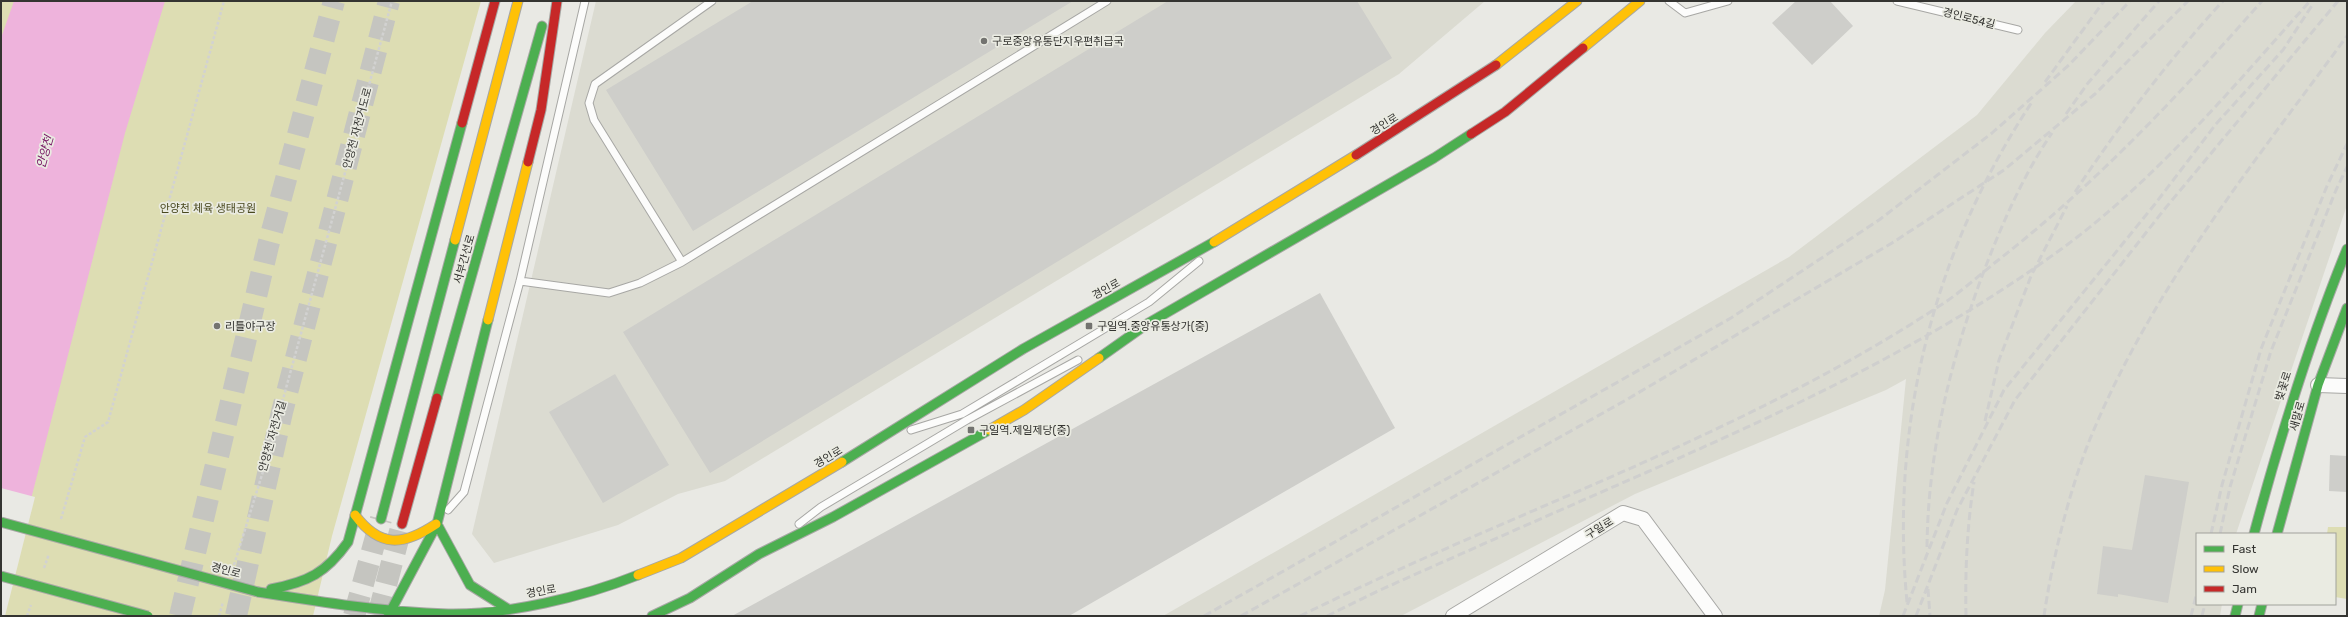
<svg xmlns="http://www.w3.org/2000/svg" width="2348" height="617" font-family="Rubik,'Noto Sans KR',sans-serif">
<rect width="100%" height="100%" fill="#e9e9e4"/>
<path fill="#dbdbd1" d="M596,1H1485L1399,74L725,481L678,494L618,525L494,563L472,534Z
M2076,1H2347V205L2236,534H2197V604H2222L2220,616H1879L1885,590L1906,379L1886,390L1635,494L1401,616H1163L1789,257L1977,115L2045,33Z"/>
<path fill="#ddddb3" d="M1,1H481L332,536L313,616H1Z
M2328,527H2347V599L2335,597V534H2327Z"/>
<path fill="#eeb3dc" d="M14,1H165L125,133L1,616V38Z"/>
<path fill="#e9e9e4" d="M1,488L35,497L5,616H1Z"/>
<path fill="#cececa" d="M753,1H1073L693,231L606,90Z
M1168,1H1357L1392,58L710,473L623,332Z
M1796,1H1830L1853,26L1812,65L1772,23Z
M1320,293L1395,428L1069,616H732Z
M615,374L669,465L603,503L549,412Z
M2330,455L2347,456V492L2329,491Z
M2145,475L2189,482L2168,603L2118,594V597L2097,594L2103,546L2132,550Z"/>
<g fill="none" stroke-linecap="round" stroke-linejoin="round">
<path stroke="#c5c5c0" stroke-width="22" stroke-dasharray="22 11" stroke-linecap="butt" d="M354,616L381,519
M378,616L402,524"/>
<path stroke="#c5c5c0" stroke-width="22" stroke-dasharray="22 11" stroke-linecap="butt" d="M180,616L268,246L334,1
M236,616L282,412L389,1"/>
<g stroke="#a7a7a4" stroke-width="9">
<path id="lane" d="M1669,1L1685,13L1728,1
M1897,1L2018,30
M682,262L594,120L589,103L595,84L712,1
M520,281L609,293L640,283L682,262L1107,1
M911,430L962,414L1149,302L1199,261
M448,510L464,492L520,281L585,1
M799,524L821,507L967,420L1078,360"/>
</g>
<g stroke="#a7a7a4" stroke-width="16">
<path id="street" d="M2318,385L2347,386
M1453,616L1623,513L1643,519L1715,616"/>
</g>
<g stroke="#a7a7a4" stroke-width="11">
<path id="fast" d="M1099,358L1147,324L1434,158L1471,134
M437,398L542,26
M842,462L1023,349L1214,242
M381,519L455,240
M437,524L470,585L508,609
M2254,534C2280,437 2309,342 2347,249
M2277,534L2318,385L2347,308
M271,589C308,582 326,573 348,542L462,123
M258,592C321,602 384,612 448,614C507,615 583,597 638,575
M388,616L437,524L488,320
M652,616L690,598L759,554L833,517L989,430
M2235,616L2238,604
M2259,616L2262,604"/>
</g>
<g stroke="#a7a7a4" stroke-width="11">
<path id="slow" d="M1583,48L1640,1
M1496,65L1577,1
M455,240L518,1
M1214,242L1356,155
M488,320L528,162
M989,430L1024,410L1099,358
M355,515C380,548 403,546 436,524
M638,575L681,558L842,462"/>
</g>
<g stroke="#a7a7a4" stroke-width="11">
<path id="jam" d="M462,123L495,1
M1471,134L1505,112L1583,48
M1356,155L1496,65
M528,162L541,110L557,1
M402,524L437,398"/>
</g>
<path stroke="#d2d2d1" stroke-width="2.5" stroke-dasharray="3 2" stroke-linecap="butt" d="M61,519L85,437L108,422L224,1
M234,565L265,465L392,1
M44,568L49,554
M27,616L31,605
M219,616L223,602"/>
<use href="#lane" stroke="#fcfcfb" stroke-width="7"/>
<use href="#street" stroke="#fcfcfb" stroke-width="14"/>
<use href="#fast" stroke="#4caf50" stroke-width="9"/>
<use href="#slow" stroke="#ffc107" stroke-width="9"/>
<use href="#jam" stroke="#c62828" stroke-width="9"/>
<path stroke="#cfcfce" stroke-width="3" stroke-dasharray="8 4" stroke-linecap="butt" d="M2045,82L2104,1
M2066,114L2088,83L2159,1
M2075,192C2120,124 2168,61 2223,1
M1985,421L1999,360L2031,276L2067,206
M2211,534L2222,485L2261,349L2327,186L2347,144
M2220,534L2230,487L2271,351L2336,190L2347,167
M1927,547C1928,447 1953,350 1989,258C2006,215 2026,171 2052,133
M1928,589L1930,616
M1907,602C1890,425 1933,251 2032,102
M1204,616L1731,318L1879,220L1992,133L2069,65L2130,1
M1241,616L1626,400L1892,243L2004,170L2095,94L2188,1
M1300,616C1515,510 1746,435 1947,301C1964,289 1981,274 1997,261C2096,184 2179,95 2262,1
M1327,616L1378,591C1467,551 1556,512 1645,473C1789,410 1932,343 2060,250C2155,181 2232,88 2310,1
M1903,616L1947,503L2004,390L2155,204L2216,124L2283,50L2313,4
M1916,616L1957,510L2015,400L2163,211L2338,1
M1966,616C1965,572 1967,526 1974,482
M2044,616C2052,561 2069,491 2090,439C2151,290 2253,164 2347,36
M2191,616L2197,592
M2202,616L2205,604"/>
<g stroke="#a7a7a4" stroke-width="11" stroke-linecap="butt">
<path id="fast-bridge" d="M1,522L258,592
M1,576L148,616"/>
</g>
<use href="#fast-bridge" stroke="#4caf50" stroke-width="9"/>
</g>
<g fill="#737370" stroke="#eaebe2" stroke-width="1.5">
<circle cx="984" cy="41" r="4"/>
<circle cx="217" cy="326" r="4"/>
<rect x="1085" y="322" width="8" height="8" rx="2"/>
<rect x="967" y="426" width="8" height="8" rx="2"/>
</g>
<g text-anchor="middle" stroke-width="3.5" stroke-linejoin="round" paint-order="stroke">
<g font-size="11" fill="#343431" stroke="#eaebe2">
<text transform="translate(1969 18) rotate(14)" y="4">경인로54길</text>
<text transform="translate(1384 124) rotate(-32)" y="4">경인로</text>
<text transform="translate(357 128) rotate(-75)" y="4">안양천 자전거도로</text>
<text transform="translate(464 259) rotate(-74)" y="4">서부간선로</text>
<text transform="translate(1106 289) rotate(-29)" y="4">경인로</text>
<text transform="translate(2283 386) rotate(-72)" y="4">벚꽃로</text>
<text transform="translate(2297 416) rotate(-74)" y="4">새말로</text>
<text transform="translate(272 436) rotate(-74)" y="4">안양천 자전거길</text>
<text transform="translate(828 457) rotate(-31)" y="4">경인로</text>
<text transform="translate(1599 528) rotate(-31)" y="4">구일로</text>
<text transform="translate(226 570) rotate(15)" y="4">경인로</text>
<text transform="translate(541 591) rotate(-10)" y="4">경인로</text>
</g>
<g font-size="11" fill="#343431" stroke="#eaebe2" text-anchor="start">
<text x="992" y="45">구로중앙유통단지우편취급국</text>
<text x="225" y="330">리틀야구장</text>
<text x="1097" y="330">구일역.중앙유통상가(중)</text>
<text x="979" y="434">구일역.제일제당(중)</text>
</g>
<g font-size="11" fill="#49491f" stroke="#eaebe2">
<text x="208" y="212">안양천 체육 생태공원</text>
</g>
<g font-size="12" font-style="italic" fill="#731160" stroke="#eaebe2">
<text transform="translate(45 152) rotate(-74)" y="4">안양천</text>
</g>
</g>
<rect width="2348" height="617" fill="none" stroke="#343431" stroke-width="4"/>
<rect x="2196" y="533" width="140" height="72" fill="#eaebe2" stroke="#a1a29b"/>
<rect x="2204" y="546" width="20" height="6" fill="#4caf50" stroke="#a1a29b"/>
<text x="2232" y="553" font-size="12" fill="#343431">Fast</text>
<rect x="2204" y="566" width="20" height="6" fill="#ffc107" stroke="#a1a29b"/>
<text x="2232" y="573" font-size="12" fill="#343431">Slow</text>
<rect x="2204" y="586" width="20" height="6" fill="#c62828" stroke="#a1a29b"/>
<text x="2232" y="593" font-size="12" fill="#343431">Jam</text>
</svg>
